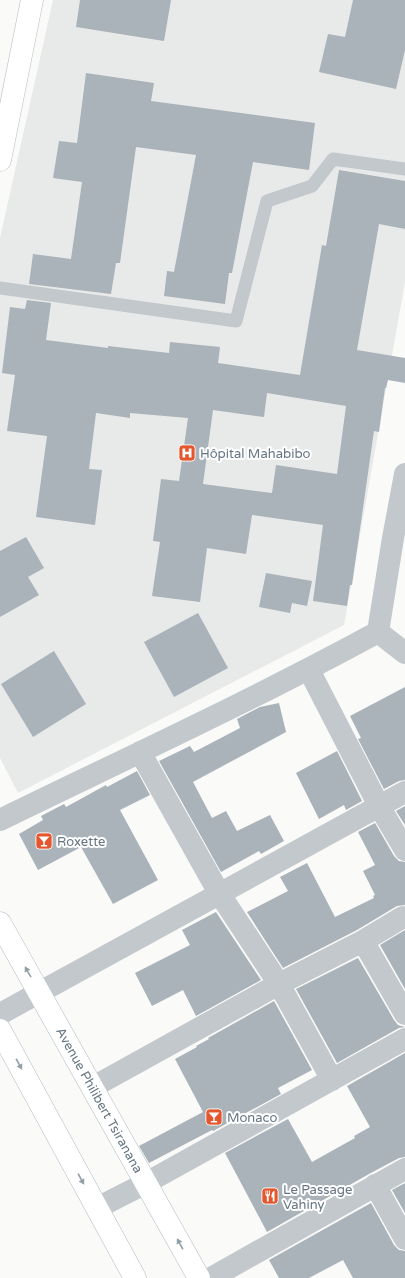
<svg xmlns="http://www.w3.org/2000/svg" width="405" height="1278" font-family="'Varela Round',sans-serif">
<rect width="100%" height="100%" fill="#fafaf8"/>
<path fill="#e8e9e9" d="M53,0H405V282L344,625L18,793L0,758V238Z"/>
<path fill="#aab3b9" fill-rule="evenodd" d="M80,0H171L164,41L76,27Z
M353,0H405V50L396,89L319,72L328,34L345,37Z
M86,73L154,83L151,101L315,123L309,170L253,162L232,273H229L225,304L164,296L167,271L174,272L196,155L136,147L120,263H116L111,294L29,284L33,254L71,259L82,182L53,178L59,141L77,143Z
M339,170L405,181V229L379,224L357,350L405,358V383L388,380L386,388H385L379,432L374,431L352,585H350L347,606L313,601L323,525L252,515L246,554L207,548L200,602L152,596L160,542L153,541L161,479L179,481L188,418L130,413V418L96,413L89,469L102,470L95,525L36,517L47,436L7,431L15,375L2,373L10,307L25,309L27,300L51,303L46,340L108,348V346L169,353L170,342L220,347L218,363L300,375L322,245L326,246ZM267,393L346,406L337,474L276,465L272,493L203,484L213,410L264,417Z
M26,537L44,568L28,577L39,595L0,617V551Z
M266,573L312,581L307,606L292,603L290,613L259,607Z
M198,613L228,668L174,697L144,642Z
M54,651L86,704L33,737L1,684Z
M405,687V780L399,781L384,789L358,739L361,738L350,716Z
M279,703L286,732L193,782L212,818L226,811L237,831L270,815L284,841L261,854L259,851L221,872L159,761L190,746L194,752L240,728L237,719L260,707Z
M337,751L362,801L346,810L344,805L319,819L296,773Z
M137,771L150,795L120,810L158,880L113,904L81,847L38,870L19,834L43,820L41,816L64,804L66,807L106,785L107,787Z
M405,806V825L396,811Z
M375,823L394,856L399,861L405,862V905L397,906L357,930L283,968L247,912L288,891L280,877L307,863L335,917L374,898L373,896L375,895L363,871L375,865L358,832Z
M216,912L261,980L196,1016L183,990L152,1006L135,973L190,945L182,930Z
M405,930V989L380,945Z
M358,958L394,1020L398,1025L405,1027L399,1028L337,1063L296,989Z
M274,1001L312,1070L278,1088L281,1094L213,1131L212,1130L149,1163L139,1146L203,1112L175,1059L197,1047L196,1046L209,1039L208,1038Z
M405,1053V1157L399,1158L369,1174L267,1232L225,1153L288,1119L312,1162L355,1138L354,1136L370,1127L347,1086Z
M405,1183V1213L392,1190Z
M371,1203L394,1245L399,1250L405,1251V1278H353L343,1260L309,1278H279L269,1260Z"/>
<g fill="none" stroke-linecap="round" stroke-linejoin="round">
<g stroke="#b3babf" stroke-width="23">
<path id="secondary" d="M0,160L32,0
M0,923L199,1278
M0,1030L135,1278"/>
</g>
<path stroke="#c3c8cc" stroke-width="13" d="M0,288L236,321L267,201L312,186L333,159L405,169"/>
<path stroke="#c3c8cc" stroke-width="22" d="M378,632L405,653
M309,670L379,806L405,850
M140,752L219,893L279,984L332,1080
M0,820C127,758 255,699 378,632L393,538L405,474
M363,941L405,1014
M0,1014L405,792
M93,1087L279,984L363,941L403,917
M375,1185L405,1239
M97,1208L146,1183L405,1039
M211,1278L405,1169"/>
<use href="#secondary" stroke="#fff" stroke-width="22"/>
</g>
<defs><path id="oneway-solid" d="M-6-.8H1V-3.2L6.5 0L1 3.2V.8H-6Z"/></defs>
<g fill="#939fa8">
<use href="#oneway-solid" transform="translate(28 972) rotate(-120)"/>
<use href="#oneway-solid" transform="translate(19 1064) rotate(61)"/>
<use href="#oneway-solid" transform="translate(81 1179) rotate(61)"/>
<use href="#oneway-solid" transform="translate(180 1244) rotate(-119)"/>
</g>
<defs>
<g id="hospital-square" transform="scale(0.9)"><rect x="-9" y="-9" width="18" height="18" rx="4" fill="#e4572e" stroke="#fff"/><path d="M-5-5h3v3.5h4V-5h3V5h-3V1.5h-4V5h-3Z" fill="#fff"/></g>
<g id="bar-square" transform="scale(0.9)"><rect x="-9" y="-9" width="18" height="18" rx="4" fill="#e4572e" stroke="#fff"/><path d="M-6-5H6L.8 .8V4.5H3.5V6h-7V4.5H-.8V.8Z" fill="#fff"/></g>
<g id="restaurant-square" transform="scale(0.9)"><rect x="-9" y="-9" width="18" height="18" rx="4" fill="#e4572e" stroke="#fff"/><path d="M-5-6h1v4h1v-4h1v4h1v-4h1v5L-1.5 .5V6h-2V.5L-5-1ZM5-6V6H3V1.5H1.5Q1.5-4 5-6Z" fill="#fff"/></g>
</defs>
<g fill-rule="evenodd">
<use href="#hospital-square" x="187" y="453"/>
<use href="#bar-square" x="44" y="841"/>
<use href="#bar-square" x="214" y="1117"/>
<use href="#restaurant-square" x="270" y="1196"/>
</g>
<g text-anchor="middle" stroke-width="4" stroke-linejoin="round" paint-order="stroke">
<g font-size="13" fill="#657683" stroke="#fff" text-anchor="start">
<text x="200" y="458">Hôpital Mahabibo</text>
<text x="57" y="846">Roxette</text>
<text x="227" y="1122">Monaco</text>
<text x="283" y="1194">Le Passage<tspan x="283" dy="15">Vahiny</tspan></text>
</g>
<g font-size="13" fill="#657683" stroke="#fff">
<text transform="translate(100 1100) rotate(61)" y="5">Avenue Philibert Tsiranana</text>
</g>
</g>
</svg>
